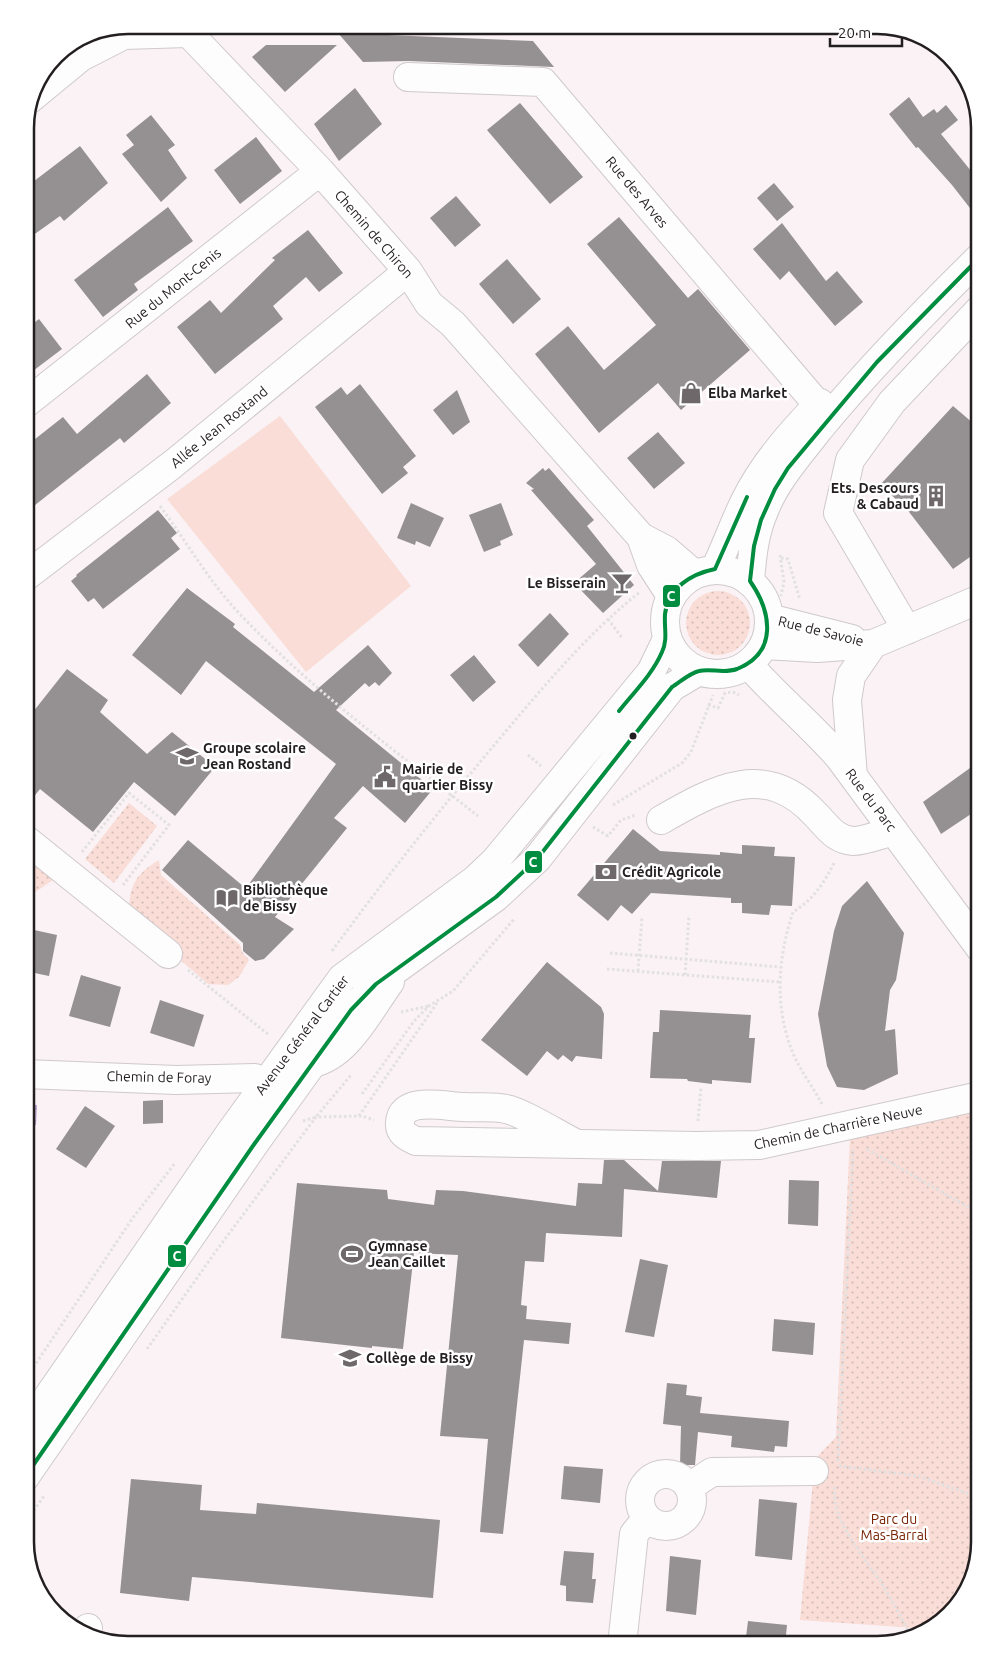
<svg xmlns="http://www.w3.org/2000/svg" width="1005" height="1670" font-family="Ubuntu,sans-serif">
<defs>
<pattern id="green-dots" width="8" height="8" patternUnits="userSpaceOnUse" patternTransform="scale(1.25)"><rect width="8" height="8" fill="#f9ddd6"/><path d="M2 2h.1M6 6h.1" fill="none" stroke="#d5bdb7" stroke-width="1.8" stroke-linecap="round"/></pattern>
<pattern id="water-waves" width="16" height="10" patternUnits="userSpaceOnUse" patternTransform="scale(1.25)"><rect width="16" height="10" fill="#bea6d1"/><path d="M0 5q4-4 8 0t8 0" fill="none" stroke="#a38eb3"/></pattern>
</defs>
<rect width="100%" height="100%" fill="#faf2f5"/>
<path fill="url(#green-dots)" d="M686 623a32 32 0 1 1 64 0a32 32 0 1 1-64 0Z
M129,803L157,826L114,883L85,859Z
M25,853L56,878L25,899Z
M159,860L161,875L240,945L242,952L249,960L239,977L228,985L208,984L129,915C129,887 134,875 159,860Z
M980,1107V1543L966,1594L929,1629L800,1620L815,1459L836,1437L850,1136Z"/>
<path fill="#f9ddd6" d="M280,416L411,586L306,672L167,499Z"/>
<path fill="url(#water-waves)" d="M25,1104L37,1105L36,1125H25Z"/>
<path fill="#959091" d="M338,33L533,41L554,67L409,61L363,62Z
M266,45H337L285,92L252,57Z
M355,88L382,124L339,161L314,124Z
M909,97L923,117L934,109L937,113L946,105L958,120L941,134L980,182V221L952,185L918,147L916,148L889,114Z
M520,103L583,177L550,204L487,130Z
M151,115L175,145L168,150L187,178L161,202L122,154L134,145L126,135Z
M256,137L282,171L240,204L214,170Z
M80,146L108,183L64,221L60,216L25,241V188Z
M774,183L794,207L777,221L757,198Z
M456,196L481,225L455,247L430,218Z
M168,207L193,241L134,284L138,290L103,317L74,280Z
M619,217L688,298L698,289L750,350L681,410L658,383L599,433L535,354L568,326L604,370L656,325L587,244Z
M782,223L826,281L837,271L863,302L835,326L789,271L780,280L753,249Z
M308,230L343,273L319,292L306,277L273,306L283,319L215,374L177,327L210,300L221,313L275,260L272,258Z
M507,259L541,299L513,324L479,284Z
M39,319L62,349L25,377V330Z
M147,374L171,403L124,443L120,438L25,513V447L63,417L77,434Z
M360,384L416,456L403,467L408,473L382,494L315,407L341,387L347,395Z
M457,390L470,422L453,435L433,410Z
M953,406L980,429V550L953,569L906,508L880,485Z
M658,432L685,463L654,489L627,458Z
M543,468L545,471L549,468L594,520L587,526L634,585L603,613L574,583L596,564L531,490L534,489L526,483Z
M411,503L444,518L430,547L416,541L415,545L397,538Z
M501,503L513,535L500,541L501,545L484,552L469,515Z
M158,510L177,533L171,538L180,549L103,609L94,598L88,602L71,581L77,576L76,575Z
M187,588L235,624L233,627L314,692L368,645L392,673L379,686L375,682L369,687L365,683L336,710L433,789L405,823L363,786L334,818L347,828L275,917L294,929L264,959L255,961L243,951V943L162,870L188,840L249,891V884L336,764L206,661L181,695L132,655Z
M550,613L569,634L538,667L518,645Z
M474,655L496,682L473,702L450,675Z
M67,669L108,700L100,712L147,754L172,732L215,767L175,816L134,782L93,832L40,789L25,808V722Z
M970,768L980,783V808L941,834L923,802Z
M633,829L660,851L720,855V852L742,854V845L775,847L774,856L795,857L792,906L771,905L769,915L742,913V903H731V898L651,893L632,914L621,905L608,921L577,895Z
M867,881L904,933L896,980L890,990L885,1031L895,1029L898,1074L864,1090L837,1087L827,1066L818,1014L834,931L842,906Z
M25,928L57,935L49,976L25,971Z
M547,962L601,1007L604,1014L602,1059L576,1056L572,1062L563,1055L558,1060L547,1051L527,1076L481,1040Z
M81,975L121,987L110,1027L69,1016Z
M160,1000L204,1015L194,1047L150,1033Z
M660,1010L751,1015L749,1038H755L751,1083L712,1080V1084L688,1081L687,1079L650,1078L653,1032H659Z
M163,1100V1123L143,1124V1101Z
M85,1106L115,1126L86,1168L56,1149Z
M604,1160H624L658,1191L662,1161H721L717,1198L624,1189L622,1237L546,1233L544,1262L525,1261L521,1305L527,1306L526,1319L571,1323L569,1344L524,1340L503,1534L480,1532L488,1439L440,1436L458,1255L414,1253L403,1349L372,1346V1348L281,1338L297,1183L387,1190L388,1199L434,1205L436,1190L463,1191L576,1206L578,1183L602,1184Z
M789,1180L819,1181L818,1226L788,1224Z
M640,1259L668,1265L654,1337L625,1332Z
M774,1319L815,1323L813,1355L772,1351Z
M667,1383L687,1385L686,1395L702,1397L700,1413L789,1421L787,1447L775,1446L774,1452L731,1447L732,1436L698,1432L695,1465H680L681,1426L663,1424Z
M564,1466L603,1469L600,1503L561,1499Z
M131,1479L202,1485L200,1510L256,1514L257,1503L440,1520L433,1598L192,1577L189,1601L120,1593Z
M759,1499L797,1503L792,1560L755,1556Z
M564,1551L594,1553L592,1579H596L593,1603L566,1601V1586L560,1585Z
M670,1556L701,1560L696,1615L666,1611Z
M748,1621L787,1625L785,1645H745Z"/>
<g fill="none" stroke-linecap="round" stroke-linejoin="round">
<g stroke="#cfc9cb" stroke-width="30">
<path id="minor" d="M181,25L320,171L408,271L429,304L453,324L641,537L651,565L671,596
M408,77L543,82L818,405
M30,99L81,57L124,35L187,33
M25,404L320,171
M641,537L666,550L694,574
M25,577L173,464L408,271
M769,618L852,639
M907,630L838,513L850,460L892,402L980,309
M764,645L817,648L873,644L980,599
M748,664C777,697 810,724 839,757L980,948
M853,776L847,700L851,676L873,644
M661,820C715,789 766,760 816,815C827,826 835,840 853,841C865,841 881,834 894,831
M25,839L168,954
M312,1063C347,1057 370,1009 390,982
M25,1074L176,1080L255,1078L282,1099
M575,1143C559,1135 522,1112 506,1109C493,1106 477,1108 464,1107C447,1107 401,1095 400,1123C399,1133 407,1137 416,1141L697,1146L759,1145L980,1096
M640 1500a26 26 0 1 1 52 0a26 26 0 1 1-52 0Z
M689,1487L712,1472L814,1471
M87,1633L88,1628
M622,1645L634,1534L647,1518"/>
</g>
<g stroke="#cfc9cb" stroke-width="30">
<path id="major" d="M715,569C726,547 734,523 745,501C763,464 791,432 820,403
M665 622a52 52 0 1 1 104 0a52 52 0 1 1-104 0Z
M750,581C752,557 754,534 764,511C776,480 799,455 819,429C869,368 924,312 980,257
M25,1430L232,1130L342,978L476,879L495,861L651,672L667,639
M25,1477L255,1143L351,1010L376,984L496,897L537,859L672,687L699,671"/>
</g>
<path stroke="#e2e0e1" stroke-width="3" stroke-dasharray="2.5 2.5" stroke-linecap="butt" d="M160,506C186,541 207,578 236,610C308,687 395,751 478,816
M780,555L784,582L781,596
M781,558L788,559L800,600
M608,619L623,639
M708,705L718,708L725,693L733,692L739,695
M528,755L541,766
M613,805L682,763L691,752L713,695
M593,827L608,836L621,820L636,815
M82,852L129,793L169,825L123,885
M332,951C386,877 443,806 501,737C545,685 587,634 640,592
M610,953L780,967
M607,969L779,982
M188,970L269,1035
M638,971L642,917
M685,975L689,915
M401,1012L429,1006
M362,1094L414,1021L429,1006L453,991L514,919
M822,1104C814,1089 803,1074 795,1058C774,1011 777,960 793,912C813,900 824,883 834,863
M359,1116L437,1003
M303,1121L316,1117L351,1075
M698,1121L701,1087
M867,1149L980,1214
M147,1349L216,1251L316,1117L362,1116L374,1120
M25,1380L132,1219L175,1163
M838,1461L853,1150
M839,1466L918,1476L980,1498
M835,1487C830,1519 864,1557 881,1582C892,1600 902,1619 911,1637
M25,1523L44,1496"/>
<use href="#minor" stroke="#fefdfe" stroke-width="28"/>
<use href="#major" stroke="#fefdfe" stroke-width="28"/>
<g stroke="#fff" stroke-width="8">
<path id="bus-1" d="M619,711C634,692 652,675 662,652C668,639 664,628 665,614C668,588 691,574 715,569L747,497
M25,1477L255,1143L351,1010L376,984L496,897L537,859L672,687C680,682 690,673 699,671C711,668 723,674 737,669C779,652 771,611 750,581L754,546L761,520L775,489L788,468L877,362L980,257"/>
</g>
<use href="#bus-1" stroke="#008d3f" stroke-width="4"/>
</g>
<defs>
<g id="shop-bare" transform="scale(1.725)"><path d="M-5-2.5h2.3a2.7 3.5 0 0 1 5.4 0H5L5.5 6h-11ZM-1.5-2.5h3a1.5 2.3 0 0 0-3 0Z" fill="#6e686a" stroke="#fff" stroke-width="2.5" paint-order="stroke"/></g>
<g id="building-bare" transform="scale(1.725)"><path d="M-4-6H4V6H1V3H-1V6H-4ZM-2.5-4.3h1.7v1.8h-1.7ZM.8-4.3h1.7v1.8H.8ZM-2.5-1h1.7V.8h-1.7ZM.8-1h1.7V.8H.8Z" fill="#6e686a" stroke="#fff" stroke-width="2.5" paint-order="stroke"/></g>
<g id="bar-bare" transform="scale(1.725)"><path d="M-6-5H6L.8 .8V4.5H3.5V6h-7V4.5H-.8V.8Z" fill="#6e686a" stroke="#fff" stroke-width="2.5" paint-order="stroke"/></g>
<g id="school-bare" transform="scale(1.725)"><path d="M0-5L7-2L0 1L-7-2ZM-4 1L0 2.5L4 1V4Q0 6-4 4Z" fill="#6e686a" stroke="#fff" stroke-width="2.5" paint-order="stroke"/></g>
<g id="civic-bare" transform="scale(1.725)"><path d="M-.6-6.5H3V-4.5H.6V-3L4-1V1h2V6H-6V1h2V-1L-.6-3ZM-1.2 2.5V6h2.4V2.5Z" fill="#6e686a" stroke="#fff" stroke-width="2.5" paint-order="stroke"/></g>
<g id="bank-bare" transform="scale(1.725)"><path d="M-6-4H6V4H-6ZM0-2.3a2.3 2.3 0 1 0 0 4.6a2.3 2.3 0 1 0 0-4.6Z" fill="#6e686a" stroke="#fff" stroke-width="2.5" paint-order="stroke"/></g>
<g id="library-bare" transform="scale(1.725)"><path d="M-6-4Q-3-5.5-.7-3.5V5Q-3 3-6 4ZM6-4Q3-5.5 .7-3.5V5Q3 3 6 4Z" fill="#6e686a" stroke="#fff" stroke-width="2.5" paint-order="stroke"/></g>
<g id="stadium-bare" transform="scale(1.725)"><path d="M0-5a6.5 5 0 1 0 0 10a6.5 5 0 1 0 0-10ZM-3.5-1.8h7v3.6h-7Z" fill="#6e686a" stroke="#fff" stroke-width="2.5" paint-order="stroke"/></g>
</defs>
<g fill-rule="evenodd">
<use href="#shop-bare" x="691" y="393"/>
<use href="#building-bare" x="936" y="496"/>
<use href="#bar-bare" x="622" y="583"/>
<use href="#school-bare" x="187" y="756"/>
<use href="#civic-bare" x="385" y="777"/>
<use href="#bank-bare" x="606" y="872"/>
<use href="#library-bare" x="227" y="898"/>
<use href="#stadium-bare" x="352" y="1254"/>
<use href="#school-bare" x="350" y="1358"/>
</g>
<circle fill="#231e1f" stroke="#fff" stroke-width="2" cx="633" cy="736" r="4.5"/>
<g text-anchor="middle" stroke-width="5" stroke-linejoin="round" paint-order="stroke">
<g font-size="14" fill="#231e1f" stroke="#fff">
<text transform="translate(637 192) rotate(50)" y="5">Rue des Arves</text>
<text transform="translate(374 234) rotate(49)" y="5">Chemin de Chiron</text>
<text transform="translate(173 288) rotate(-39)" y="5">Rue du Mont-Cenis</text>
<text transform="translate(219 427) rotate(-39)" y="5">Allée Jean Rostand</text>
<text transform="translate(821 631) rotate(14)" y="5">Rue de Savoie</text>
<text transform="translate(871 800) rotate(53)" y="5">Rue du Parc</text>
<text transform="translate(302 1035) rotate(-53)" y="5">Avenue Général Cartier</text>
<text transform="translate(159 1077) rotate(1)" y="5">Chemin de Foray</text>
<text transform="translate(838 1127) rotate(-12)" y="5">Chemin de Charrière Neuve</text>
</g>
<g font-size="14" font-weight="bold" fill="#231e1f" stroke="#fff" text-anchor="start">
<text x="708" y="398">Elba Market</text>
<text x="919" y="493" text-anchor="end">Ets. Descours<tspan x="919" dy="16">&amp; Cabaud</tspan></text>
<text x="606" y="588" text-anchor="end">Le Bisserain</text>
<text x="203" y="753">Groupe scolaire<tspan x="203" dy="16">Jean Rostand</tspan></text>
<text x="402" y="774">Mairie de<tspan x="402" dy="16">quartier Bissy</tspan></text>
<text x="622" y="877">Crédit Agricole</text>
<text x="243" y="895">Bibliothèque<tspan x="243" dy="16">de Bissy</tspan></text>
<text x="368" y="1251">Gymnase<tspan x="368" dy="16">Jean Caillet</tspan></text>
<text x="366" y="1363">Collège de Bissy</text>
</g>
<g font-size="14" fill="#782404" stroke="#fff">
<text x="894" y="1524">Parc du<tspan x="894" dy="16">Mas-Barral</tspan></text>
</g>
</g>
<path d="M0 0H1005V1670H0ZM128 34H877A94 94 0 0 1 971 128V1542A94 94 0 0 1 877 1636H128A94 94 0 0 1 34 1542V128A94 94 0 0 1 128 34Z" fill="#fff" fill-rule="evenodd"/>
<path fill="none" stroke="#231e1f" stroke-width="2.5" d="M128 34H877A94 94 0 0 1 971 128V1542A94 94 0 0 1 877 1636H128A94 94 0 0 1 34 1542V128A94 94 0 0 1 128 34Z"/>
<g stroke="#fff" stroke-width="2">
<rect x="662" y="584" width="19" height="24" rx="5" fill="#008d3f"/>
<rect x="524" y="850" width="19" height="24" rx="5" fill="#008d3f"/>
<rect x="167" y="1244" width="20" height="24" rx="5" fill="#008d3f"/>
</g>
<g font-size="14" text-anchor="middle" font-weight="bold" fill="#fff">
<text x="671" y="601">C</text>
<text x="533" y="867">C</text>
<text x="177" y="1261">C</text>
</g>
<path d="M830 38v8h72v-8" fill="none" stroke="#231e1f" stroke-width="2.5"/>
<text x="838" y="38" font-size="15" fill="#231e1f" stroke="#ffffff" stroke-width="4" paint-order="stroke">20 m</text>
</svg>
